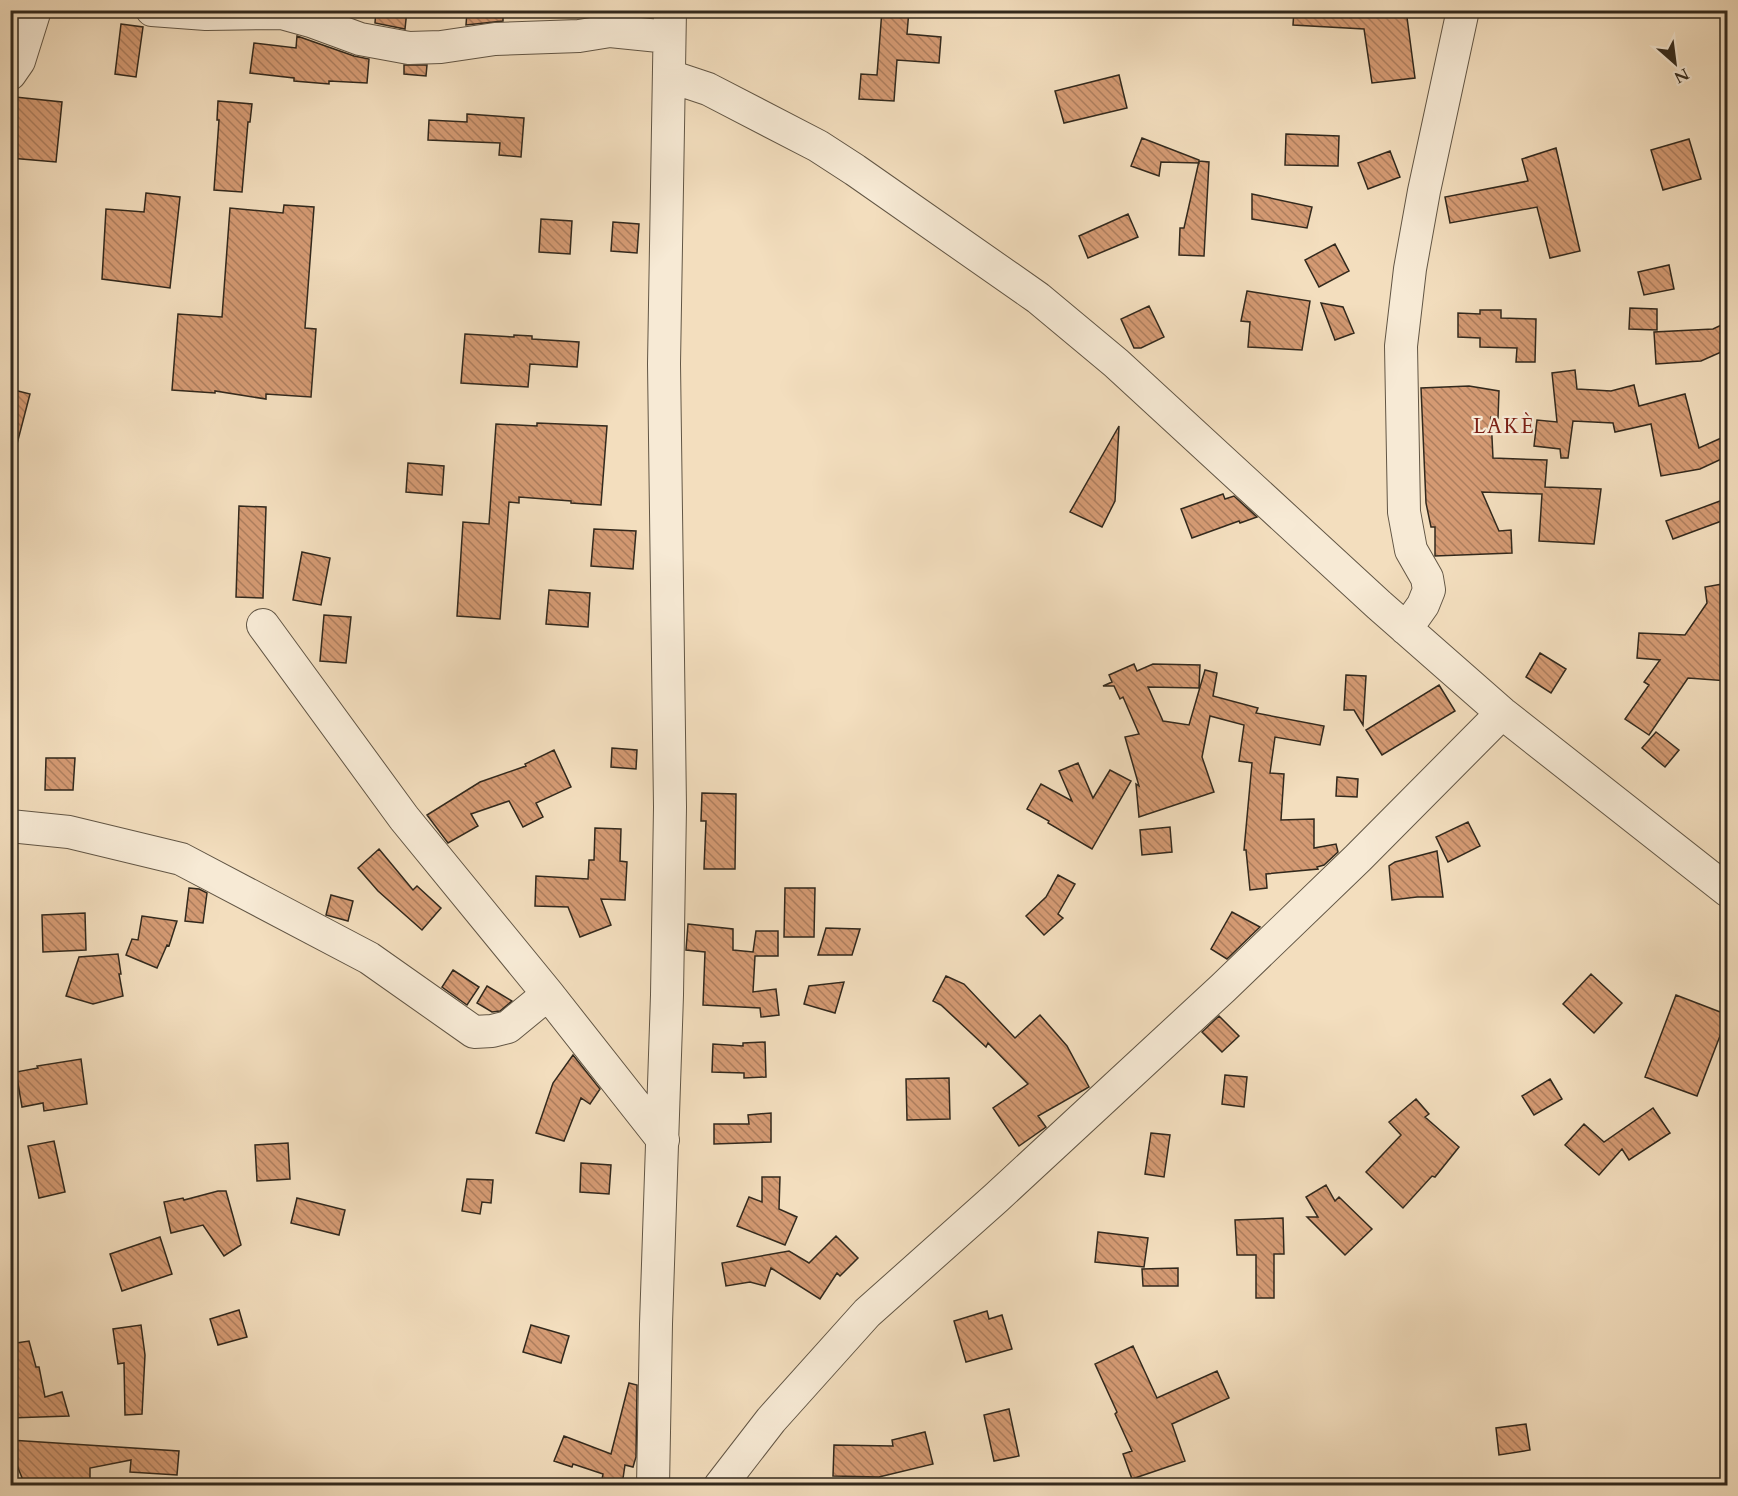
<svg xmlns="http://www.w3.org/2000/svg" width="1738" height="1496" font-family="Cardo,serif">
<defs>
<pattern id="building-back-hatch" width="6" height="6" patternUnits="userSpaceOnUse" patternTransform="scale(1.5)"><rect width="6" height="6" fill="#d49a73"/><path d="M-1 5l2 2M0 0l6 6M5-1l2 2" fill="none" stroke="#ad7e5e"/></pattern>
</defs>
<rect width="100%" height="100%" fill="#f3debe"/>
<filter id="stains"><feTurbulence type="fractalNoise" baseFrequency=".00333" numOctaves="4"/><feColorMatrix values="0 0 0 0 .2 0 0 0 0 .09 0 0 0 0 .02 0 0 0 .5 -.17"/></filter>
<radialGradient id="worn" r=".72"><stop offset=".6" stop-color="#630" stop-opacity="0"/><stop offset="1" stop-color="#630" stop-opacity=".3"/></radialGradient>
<path fill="url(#building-back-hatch)" stroke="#32291d" stroke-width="1.5" d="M376,10H407L405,29L375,23Z
M882,10H909L907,34L941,37L939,63L897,60L894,101L859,99L861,74L877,75Z
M1294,10H1406L1415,78L1372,83L1364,29L1293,25Z
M467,12L503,14V21L466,25Z
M121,24L143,27L136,77L115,74Z
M297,36L354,56L369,59L367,83L329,81V84L294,81V78L250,73L254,43L296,48Z
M404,65H427L426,76L404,74Z
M1119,75L1127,108L1064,123L1055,91Z
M15,97L62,102L56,162L10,158Z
M218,101L252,104L250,122H248L242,192L214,190L219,120H217Z
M467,114L524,118L521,157L499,155L500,143L428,140L429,120L467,122Z
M1286,134L1339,136L1338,166L1285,165Z
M1142,138L1199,160V163L1161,162L1159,176L1131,166Z
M1689,139L1701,179L1663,190L1651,150Z
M1556,148L1580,251L1550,258L1537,207L1450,223L1445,197L1528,181L1522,159Z
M1390,151L1400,177L1368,189L1358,163Z
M1199,161L1209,162L1204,256L1179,255L1180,228H1184Z
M146,193L180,197L170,288L102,279L106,209L144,212Z
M1252,194L1312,207L1307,228L1252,219Z
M284,205L314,207L305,328L316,329L311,397L266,394V399L215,391V393L172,390L178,314L222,317L230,208L283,213Z
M1128,214L1138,237L1088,258L1079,236Z
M541,219L572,221L570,254L539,252Z
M613,222L639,224L637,253L611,251Z
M1335,244L1349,271L1319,287L1305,260Z
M1669,265L1674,289L1644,295L1638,272Z
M1247,291L1310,301L1302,350L1248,347L1250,322L1241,321Z
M1321,303L1343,307L1354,333L1335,340Z
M1149,306L1164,337L1141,348H1134L1121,319Z
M1630,308L1657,309V330L1629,329Z
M1480,310H1501V318L1536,319L1535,362H1516L1517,348L1480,347V338L1458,337V313L1480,314Z
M1728,322V349L1701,361L1656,364L1654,332L1713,329Z
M465,334L514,337V335L532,336V339L579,342L577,367L530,364L528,387L461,383Z
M1575,370L1577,389L1611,391L1634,385L1639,406L1685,394L1699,448L1728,435V456L1700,469L1661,476L1651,424L1615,432L1613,423L1573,421L1568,458H1561L1560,449L1534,446L1537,420L1557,422L1552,373Z
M1469,386L1499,391L1498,418L1491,417L1493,458L1547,460L1545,487L1601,489L1594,544L1539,541L1542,494L1482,492L1499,531L1511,530L1512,553L1435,556V527H1431L1426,503L1421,388Z
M10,389L30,394L17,444L10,443Z
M537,423L607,426L601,505L571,503V501L519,497V503L509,502L500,619L457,616L463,522L489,524L496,424L537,426Z
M1119,426L1115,501L1102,527L1070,512Z
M408,463L444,466L442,495L406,492Z
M1223,494L1225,499L1234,496L1257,517L1240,523L1239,521L1192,538L1181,509Z
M1720,501L1727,519L1673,539L1666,521Z
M239,506L266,507L263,598L236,597Z
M594,529L636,531L633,569L591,566Z
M302,552L330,558L321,605L293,600Z
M1728,583V681L1688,678L1649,735L1625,719L1649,685L1644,682L1660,660L1637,658L1639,633L1685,635L1707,603L1705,587Z
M549,590L590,593L588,627L546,624Z
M324,615L351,617L346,663L320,661Z
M1540,653L1566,669L1551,693L1526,677Z
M1134,664L1137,671L1153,664L1200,665L1199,688L1148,687L1163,721L1189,725L1205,670L1217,673L1213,696L1258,708L1256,713L1324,726L1320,745L1275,737L1270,773L1284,774L1281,820L1314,819V848L1336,844L1338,852L1324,865L1317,867L1318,869L1266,874L1267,888L1250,890L1246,850H1244L1252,763L1239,761L1244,725L1210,716L1202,757L1214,792L1139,817L1136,784L1139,786L1125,737L1139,734L1123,697L1120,699L1114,686H1103L1112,682L1109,675Z
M1346,675L1366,676L1363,725L1354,710H1344Z
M1439,685L1455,711L1382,755L1366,730Z
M1656,732L1679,750L1665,767L1642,748Z
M612,748L637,750L636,769L611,767Z
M554,750L571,787L536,803L543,817L523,827L509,801L471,814L478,826L448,843L427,815L480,782L526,766L525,764Z
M46,758H75L73,790H45Z
M1078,763L1093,798L1110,770L1131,781L1092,849L1048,823L1049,821L1027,809L1041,784L1072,801L1059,771Z
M1337,777L1358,779L1357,797L1336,796Z
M702,793L736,794L735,869H704L706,821H701Z
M1468,822L1480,846L1448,862L1436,837Z
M1170,827L1172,852L1142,855L1140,830Z
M595,828L621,829L620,861L627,862L625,900L601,899L611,925L580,937L568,907L535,906L536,876L588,879L589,860H594Z
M379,849L413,890L417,886L441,908L422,930L378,891L358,868Z
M1437,851L1443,897H1417L1392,900L1389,866L1395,862Z
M1058,875L1075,884L1058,914L1063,918L1044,935L1026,916L1046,897Z
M189,888L199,889L207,893L203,923L185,921Z
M785,888H815L814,937H784Z
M331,895L353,901L348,921L326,915Z
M1232,912L1260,927L1227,959L1211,949Z
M85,913L86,950L43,952L42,915Z
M142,916L177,921L169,946L167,945L157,968L126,955L132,939L138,940Z
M688,924L733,929V950L753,952L756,931H778V956H755L753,992L776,989L779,1015L761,1017L760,1008L703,1005L705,952L686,950Z
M826,928L860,929L852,955H818Z
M118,954L121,974H119L123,996L93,1004L66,996L79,957Z
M453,970L479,987L467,1005L442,987Z
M1591,974L1622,1003L1594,1033L1563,1004Z
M946,976L964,984L1015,1038L1040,1015L1067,1046L1089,1087L1038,1116L1046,1127L1019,1146L993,1108L1028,1084L988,1043L986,1047L941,1005L933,1001Z
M844,982L835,1013L804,1004L809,986Z
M487,986L512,1001L500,1011L492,1012L477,1003Z
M1676,995L1728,1015L1697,1096L1645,1077Z
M1219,1016L1239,1036L1222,1052L1202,1032Z
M765,1042L766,1077L744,1078V1073L712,1072L713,1044L743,1046V1043Z
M573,1055L600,1089L590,1104L581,1098L564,1141L536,1133L553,1083Z
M81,1059L87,1104L44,1111L43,1103L22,1107L16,1072L38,1068L37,1066Z
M1225,1075L1247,1077L1244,1107L1222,1104Z
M949,1078L950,1119L907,1120L906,1079Z
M1550,1079L1562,1099L1534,1115L1522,1096Z
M1416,1099L1429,1114L1425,1117L1459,1147L1435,1177L1432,1176L1403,1208L1366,1172L1401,1135L1389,1122Z
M1653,1108L1670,1133L1629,1160L1622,1149L1599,1175L1565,1145L1584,1124L1604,1142Z
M771,1113V1142L714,1144V1124H749L748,1115Z
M1151,1133L1170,1135L1164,1177L1145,1174Z
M54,1141L65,1192L39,1198L28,1146Z
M288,1143L290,1179L257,1181L255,1145Z
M581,1163L611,1165L609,1194L580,1192Z
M762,1177H780L779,1209L797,1217L785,1245L737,1226L749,1197L762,1202Z
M467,1179L493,1180L491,1203L482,1202L480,1214L462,1211Z
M1326,1185L1335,1201L1339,1197L1372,1229L1345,1255L1307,1217H1318L1306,1197Z
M218,1191H226L241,1245L224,1256L203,1225L171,1233L164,1202L183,1198L184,1200Z
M297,1198L345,1210L339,1235L291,1223Z
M1283,1218L1284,1254H1274V1298H1256V1255H1237L1235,1220Z
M1098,1232L1148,1238L1144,1267L1095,1262Z
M836,1236L858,1258L840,1276L837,1273L820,1299L771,1268L765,1286L750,1282L726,1286L722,1263L789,1251L809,1263Z
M160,1237L172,1274L122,1291L110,1254Z
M1178,1268V1286H1143L1142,1269Z
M239,1310L247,1337L218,1345L210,1319Z
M987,1311L989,1319L1002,1315L1012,1349L966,1362L954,1321Z
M141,1325L145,1355L142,1414L125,1415L124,1363L118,1364L113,1329Z
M531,1325L569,1336L561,1363L523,1352Z
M29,1341L36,1367H39L45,1397L62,1392L69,1416L10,1418V1344Z
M1133,1346L1157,1398L1217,1371L1229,1398L1172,1424L1185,1461L1132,1479L1123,1454L1132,1451L1115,1414L1117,1412L1095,1364Z
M629,1383L637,1385L636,1457L633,1467L625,1465L622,1485H601L603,1474L573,1464L572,1467L554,1461L564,1436L611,1454Z
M1009,1409L1019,1456L994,1461L984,1415Z
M1526,1424L1530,1450L1499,1455L1496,1428Z
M925,1432L933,1464L879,1477L833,1476L834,1445L893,1446L892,1440Z
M10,1440L179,1451L177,1475L130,1472L131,1460L90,1468V1482L64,1481L54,1485H25L16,1463Z"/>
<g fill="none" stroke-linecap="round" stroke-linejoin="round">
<g stroke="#625645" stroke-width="34">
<path id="minor" d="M152,10L206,14L282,13L311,21L360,39L409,48L441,47L495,39L579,36L610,31L669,37
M10,74L19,61L35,10
M669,76L708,89L818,146L855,170L1038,298L1116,363L1379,605L1502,713L1728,891
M263,625L404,818L548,994L663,1140
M1406,629L1423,605L1429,590L1427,578L1411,550L1404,512L1401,346L1410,269L1424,191L1463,10
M10,826L69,832L181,859L369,958L474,1032L492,1031L508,1027L548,994
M653,1486L656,1324L667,995L670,807L664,364L670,10
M720,1486L771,1420L867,1313L996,1198L1223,988L1358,858L1502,713"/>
</g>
<use href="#minor" stroke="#f7ead5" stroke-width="32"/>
</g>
<g text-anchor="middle" stroke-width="4.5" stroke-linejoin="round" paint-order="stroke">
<g font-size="21" letter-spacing="1.5" fill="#7a1f14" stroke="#f7ead5">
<text x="1504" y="433">LAKÈ</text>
</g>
</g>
<rect width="1738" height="1496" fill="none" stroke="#f3debe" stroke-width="36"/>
<rect x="12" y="12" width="1714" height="1472" fill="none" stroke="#32291d" stroke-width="3"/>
<rect x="18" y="18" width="1702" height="1460" fill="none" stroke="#32291d" stroke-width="1.5"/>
<g transform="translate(1675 63) rotate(152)" stroke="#f7ead5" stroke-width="4.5" paint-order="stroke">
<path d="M0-4.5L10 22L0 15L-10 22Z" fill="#32291d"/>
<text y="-9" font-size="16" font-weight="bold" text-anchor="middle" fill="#32291d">N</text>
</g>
<rect width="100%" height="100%" filter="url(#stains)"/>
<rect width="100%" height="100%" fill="url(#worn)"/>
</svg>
